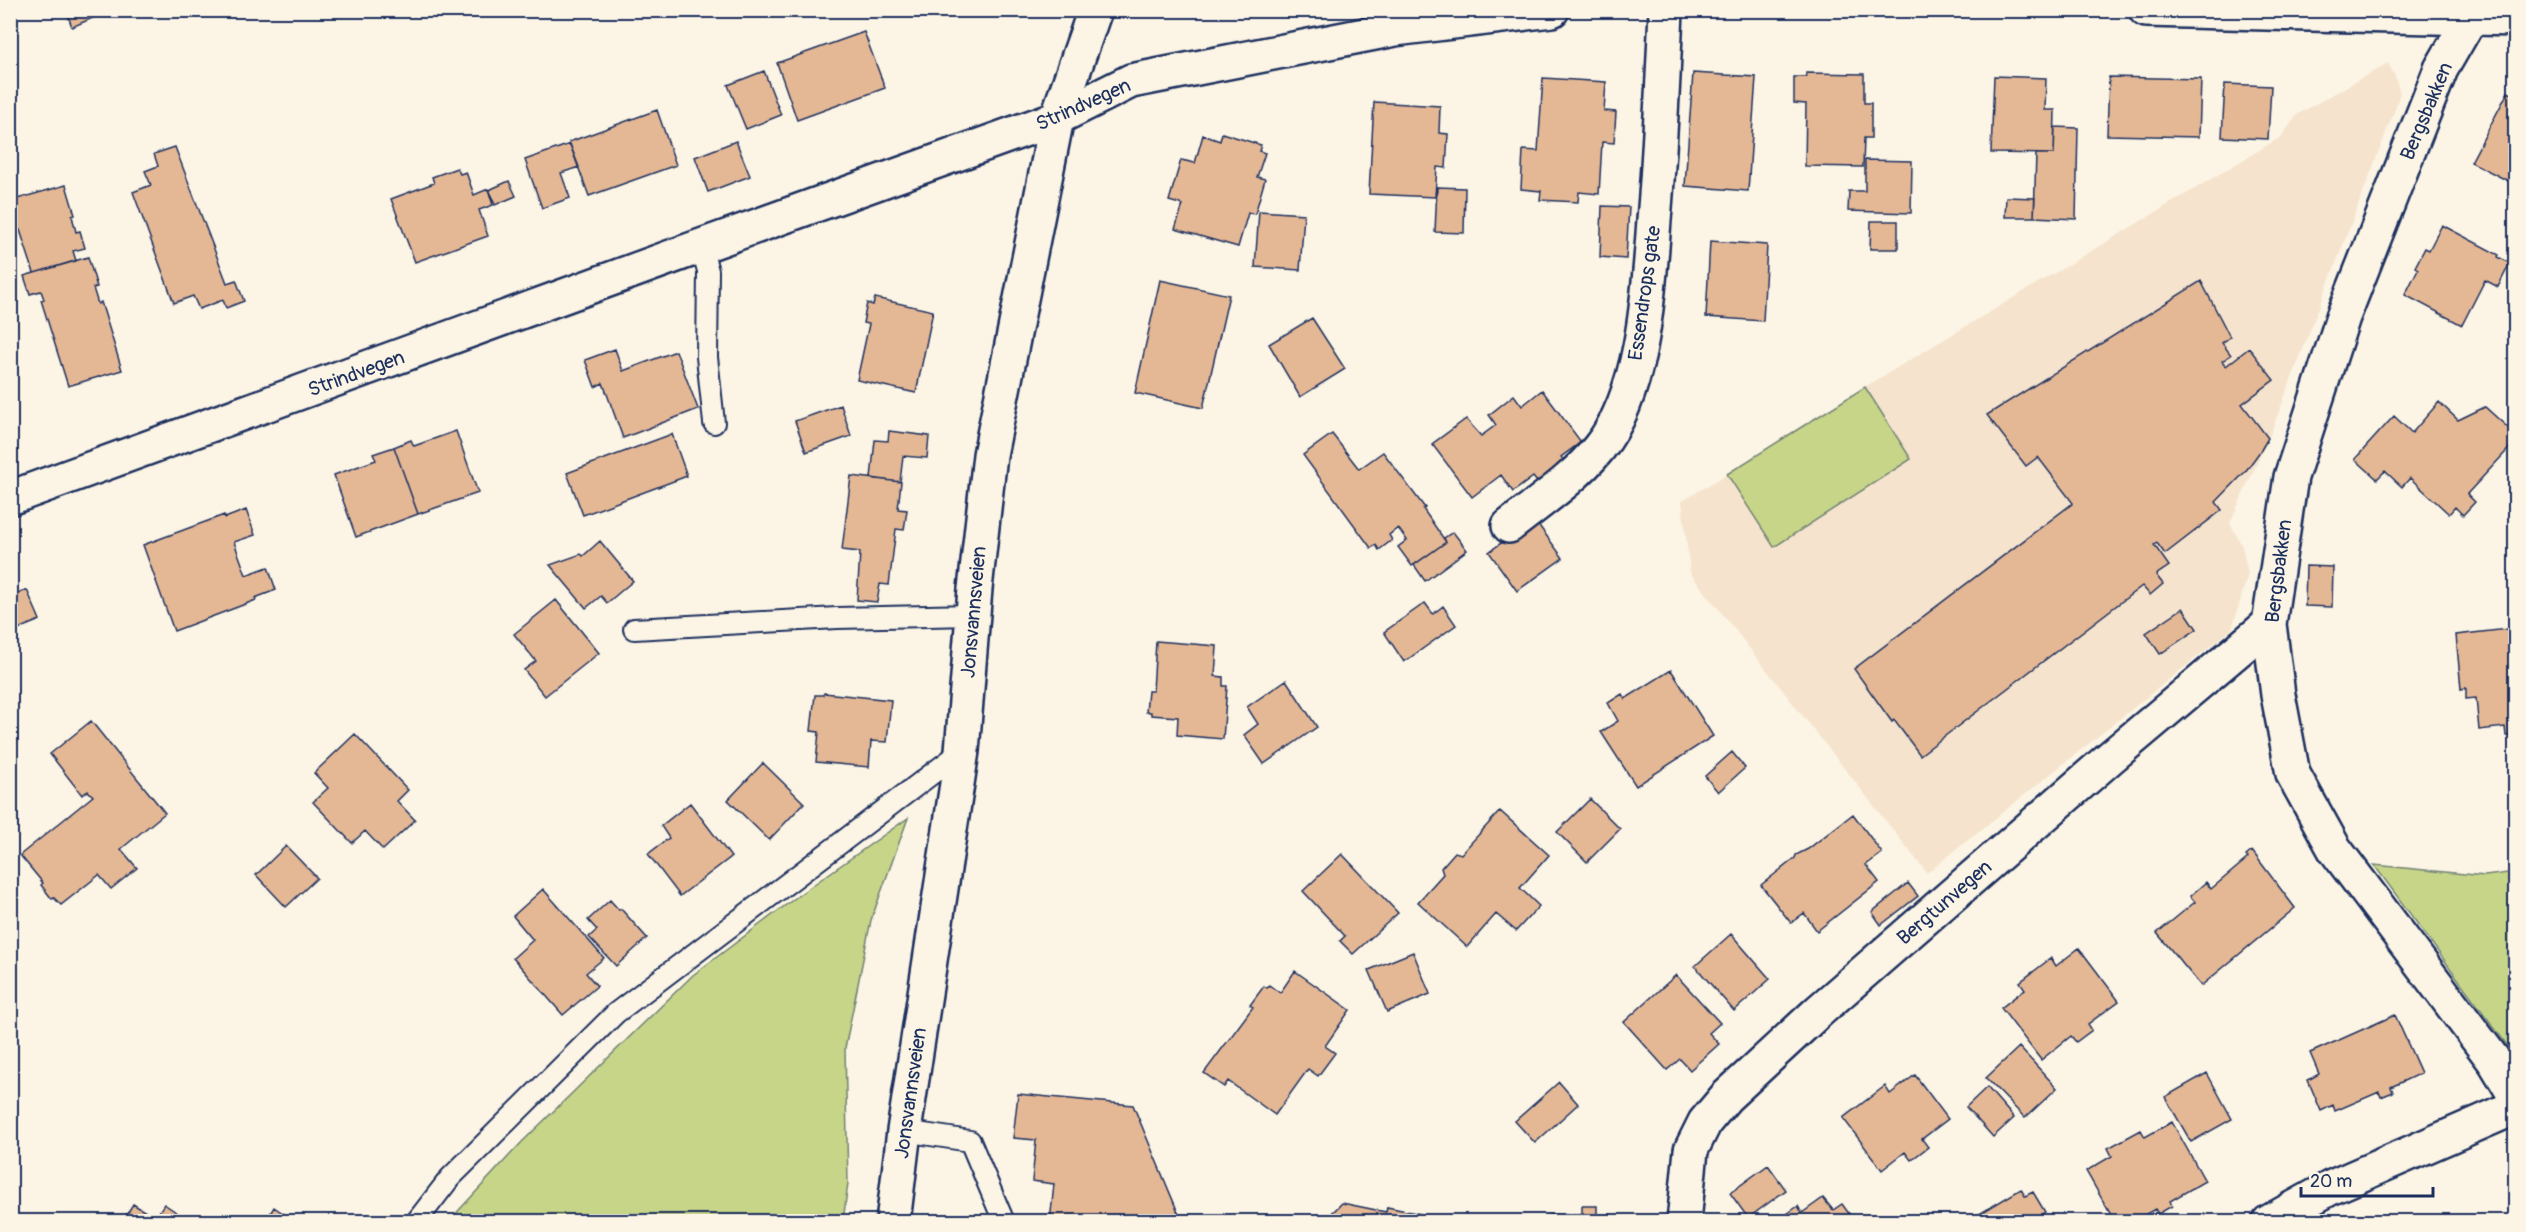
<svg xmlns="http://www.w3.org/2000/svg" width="2526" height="1232" font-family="Pangolin,sans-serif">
<rect width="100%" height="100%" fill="#fcf5e5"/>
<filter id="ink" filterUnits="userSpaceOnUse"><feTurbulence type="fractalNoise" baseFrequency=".0167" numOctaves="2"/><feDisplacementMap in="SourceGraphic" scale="12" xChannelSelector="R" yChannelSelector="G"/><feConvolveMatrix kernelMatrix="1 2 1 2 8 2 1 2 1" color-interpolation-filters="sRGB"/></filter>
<g filter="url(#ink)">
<path fill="#f5e3cd" d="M2388,63L2395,76L2400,93L2394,112L2272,430L2230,523L2242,546L2248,574L2232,629L1927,873L1690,573L1682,501L1727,474L1865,387L2281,137L2298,114Z"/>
<path fill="#c7d589" stroke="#718274" stroke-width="1.5" d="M1865,387L1911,459L1774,547L1727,474Z
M908,818L871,920L845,1048L848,1183L843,1221H449L522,1142L693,975L803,892Z
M2374,865L2485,876L2515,872V1056Z"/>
<path fill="#e5b895" stroke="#1b2f5e" stroke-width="1.5" d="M66,10H111L72,27Z
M864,32L885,88L797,120L777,63Z
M764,71L781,115L746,129L728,85Z
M1693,73L1756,77L1748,191L1685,186Z
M1806,73L1864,74V103H1871V138H1864L1863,167L1805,166L1806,104L1794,103V77H1807Z
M1994,76L2046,78L2045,110H2055L2054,154L1991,153Z
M2109,77L2201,79L2199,137L2107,135Z
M1543,78L1606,82L1604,111L1616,112L1614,143L1602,142L1599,194L1579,192L1578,202L1540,200L1541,191L1521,189L1523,150L1538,151Z
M2225,84L2271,86L2268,139L2222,137Z
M2508,92L2516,96V185L2471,162Z
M1374,102L1440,106L1439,133L1448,134L1446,168L1437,167L1435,197L1369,194Z
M657,110L676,165L589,196L569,142Z
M2055,127L2078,128L2076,219L2034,217L2036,154H2054Z
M1222,133L1261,145L1259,151L1265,153L1257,177L1265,179L1255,214L1248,213L1238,247L1175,229L1183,205L1169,201L1181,160L1195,163L1203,135L1220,141Z
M736,141L750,176L708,192L695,157Z
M570,144L579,167L561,173L570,198L542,208L525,160Z
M175,147L227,283L236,280L244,301L226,308L223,300L199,309L193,296L174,303L133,192L151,185L145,171L158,166L154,154Z
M1865,160L1912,161L1911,213L1848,211L1849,191H1865Z
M457,168L460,174L466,172L474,195L488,189L493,205L479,210L488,236L415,262L391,199L434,183L432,177Z
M509,181L516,196L495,205L489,190Z
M66,185L75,215L72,216L76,232L80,231L85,248L73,251L76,261L34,273L20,230L11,233L10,201Z
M1437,187L1465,188L1464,233L1435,232Z
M2006,197L2035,198L2034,217H2005Z
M1602,206L1629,207L1626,259L1600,257Z
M1259,211L1304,214L1300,270L1255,267Z
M1871,221H1898V249H1870Z
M2442,225L2499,255L2498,257L2510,263L2498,287L2485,280L2462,325L2405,295L2418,269L2415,267L2425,248L2429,250Z
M1710,241L1767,245L1763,321L1706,317Z
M88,257L97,287L93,288L98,304L101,302L122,370L68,386L41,300L44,299L41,291L30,294L24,276Z
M1160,280L1229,295L1203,408L1135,393Z
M2201,281L2230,337L2222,343L2231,355L2222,361L2226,366L2249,348L2274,380L2242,404L2268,438L2261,450L2245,472L2216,502L2222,510L2165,554L2157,543L2154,545L2169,566L2156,575L2163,584L2150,595L2142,586L1920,755L1894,720L1892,722L1854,669L2073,503L2038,457L2026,466L1987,415Z
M875,298L933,311L916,393L857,380L869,324L863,323L867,303L873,305Z
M1312,318L1345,369L1300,397L1269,344Z
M615,349L623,371L676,351L698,409L623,438L603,383L595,387L585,360Z
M1542,390L1581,442L1561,457L1568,466L1541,487L1533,477L1513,492L1501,475L1472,497L1432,444L1466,419L1481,436L1496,425L1489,415L1514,395L1522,406Z
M2439,402L2458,420L2485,407L2516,435V441L2467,494L2475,502L2463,515L2455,507L2449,514L2410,478L2402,487L2385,471L2377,479L2355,459L2394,416L2412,433Z
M841,405L851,436L806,452L795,421Z
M456,431L478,493L418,514L394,447L411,440L414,446Z
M889,431L929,436L927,458L903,456L900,482L871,478L875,440L888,441Z
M672,434L687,476L583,515L567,473Z
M1332,434L1359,469L1383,452L1425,508L1423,509L1446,542L1412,566L1398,547L1407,540L1398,528L1389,535L1392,540L1379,550L1376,545L1371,548L1303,455Z
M394,447L418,514L356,537L334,475L376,460L373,454Z
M851,476L901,482L898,509L907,510L904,530L896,529L889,585L880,584L877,602L857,600L860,552L842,550Z
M246,510L255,535L234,542L246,575L268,567L276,590L255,598L256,600L174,631L143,545L224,515L225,518Z
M1534,519L1563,558L1517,591L1489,552Z
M1453,532L1467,550L1425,581L1414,565L1446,542L1444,538Z
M600,541L633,581L607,603L601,596L586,608L550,565L581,554L583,556Z
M2306,566L2333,567L2332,607L2305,606Z
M27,590L40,620L13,631L10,624V597Z
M556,600L599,653L545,696L524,670L536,661L514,634Z
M1425,603L1433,614L1443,606L1456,625L1404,662L1384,632Z
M2183,608L2197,629L2160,654L2146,633Z
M2516,628V735L2506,736L2505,727L2479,730L2476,698L2466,699V688L2461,689L2456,635Z
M1156,641L1217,646L1215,676L1223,677V686H1227L1223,739L1177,735L1178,717L1151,715V712H1146L1148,691H1153Z
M1671,670L1713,736L1636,786L1601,732L1618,721L1608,703L1622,694L1625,699Z
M1286,680L1317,727L1264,764L1244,735L1258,724L1247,707Z
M824,693L891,700L887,742L871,741L869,767L816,762L819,732L811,731L815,695H823Z
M91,721L165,813L121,849L137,868L111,889L99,875L61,905L54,898L52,899L41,885L43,883L20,855L93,796L88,791L82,795L50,754Z
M355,734L408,790L397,801L415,820L383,850L365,831L352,843L313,802L328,788L314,773Z
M1732,752L1745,768L1718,792L1705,776Z
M763,763L804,803L769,840L728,800Z
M1590,799L1620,829L1587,862L1557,832Z
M690,803L731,857L680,896L648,854L669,838L661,826Z
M1500,811L1549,855L1520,888L1539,906L1516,931L1496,914L1467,947L1418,902L1443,874L1441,868L1455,852L1461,854Z
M1853,814L1882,853L1866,865L1879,882L1817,931L1804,913L1791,923L1761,885L1795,858L1796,855L1808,849Z
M286,846L317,878L286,907L256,875Z
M2252,851L2295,908L2201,986L2157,933L2195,902L2190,896L2206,882L2211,889L2248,858L2246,856Z
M1342,854L1398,913L1353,954L1340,941L1345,936L1303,891Z
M1908,883L1918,896L1881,925L1872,912Z
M543,889L604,958L586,973L597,986L563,1015L513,958L533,940L513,916Z
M610,900L619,910L621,909L647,938L616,966L589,937L597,930L588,920Z
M1731,934L1770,979L1734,1011L1695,966Z
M2079,948L2119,1001L2088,1024L2092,1030L2076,1042L2071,1036L2041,1060L2001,1008L2025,989L2020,982L2051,958L2056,966Z
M1413,952L1430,994L1387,1012L1369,970Z
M1295,971L1350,1010L1325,1046L1335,1053L1318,1076L1308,1069L1275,1115L1228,1081L1224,1087L1204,1073L1253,1007L1250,1005L1264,986L1267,988L1269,985L1280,993Z
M1676,975L1720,1023L1709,1033L1719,1044L1690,1070L1680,1059L1667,1070L1624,1022Z
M2395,1015L2421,1073L2391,1087L2393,1092L2381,1097L2379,1092L2335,1111L2333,1105L2321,1111L2308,1080L2319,1074L2310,1053Z
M2019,1047L2057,1088L2025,1118L1986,1078Z
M2207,1073L2232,1119L2191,1142L2165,1097Z
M1915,1075L1948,1119L1922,1139L1928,1147L1911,1160L1905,1152L1882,1170L1843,1118L1885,1086L1890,1094Z
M1559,1082L1578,1104L1535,1143L1515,1121Z
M1987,1087L2014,1118L1993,1137L1966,1107Z
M1018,1094L1133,1105L1182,1222H1050L1054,1184L1032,1181L1036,1140L1013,1138Z
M2172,1122L2205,1181L2170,1201L2172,1206L2158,1214L2155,1209L2132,1222H2115L2086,1171L2112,1156L2108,1148L2141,1130L2145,1137Z
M1768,1165L1786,1190L1748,1218L1730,1193Z
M2021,1189L2025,1196L2033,1192L2045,1212L2038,1217L2041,1222H1966Z
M1823,1198L1833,1210L1842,1204L1855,1222H1776L1798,1206L1802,1213Z
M1342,1203L1386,1212L1387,1207L1421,1214L1420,1222H1328L1330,1215Z
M133,1204L155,1218L164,1204L191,1222H122Z
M1582,1206H1597V1216H1618V1222H1549V1215H1582Z
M274,1207L296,1222H265Z"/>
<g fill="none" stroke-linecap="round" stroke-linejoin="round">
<g stroke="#1b2f5e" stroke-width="24">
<path id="service" d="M701,245L708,271L707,357L714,423
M634,629L837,618L973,615
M904,1131L970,1141L1004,1222
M416,1222L450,1178L616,1013L962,751"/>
</g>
<g stroke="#1b2f5e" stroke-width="38">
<path id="minor" d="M2146,10L2516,19
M2475,10L2441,69L2343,317L2291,477L2269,624L2278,695L2293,774L2334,848L2495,1062L2516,1097
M1057,118L1131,81L1395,29L1552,10
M1509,526C1539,502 1574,479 1599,448C1644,393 1649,289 1654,220C1660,150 1663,81 1666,10
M1684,1222L1691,1150L1705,1122L1726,1097L1819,1011L2111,757L2269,624
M2269,1222L2330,1188L2516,1107"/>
</g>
<g stroke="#1b2f5e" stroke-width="38">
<path id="tertiary" d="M10,498C360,372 707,242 1057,118
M893,1222L904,1131L962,751L975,589L990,455L1057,118L1095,10"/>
</g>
<use href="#service" stroke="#fcf5e5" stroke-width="20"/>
<use href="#minor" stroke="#fcf5e5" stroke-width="33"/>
<use href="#tertiary" stroke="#fcf5e5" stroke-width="33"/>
</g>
</g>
<g text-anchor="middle" stroke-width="6" stroke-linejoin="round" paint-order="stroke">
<g font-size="20" fill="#1b2f5e" stroke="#fcf5e5">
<text transform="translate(1083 104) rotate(-24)" y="7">Strindvegen</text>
<text transform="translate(2426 111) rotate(-67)" y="7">Bergsbakken</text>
<text transform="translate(1644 293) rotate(-82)" y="7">Essendrops gate</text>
<text transform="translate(356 373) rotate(-20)" y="7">Strindvegen</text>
<text transform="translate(2278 571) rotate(-83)" y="7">Bergsbakken</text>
<text transform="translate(973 612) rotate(-85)" y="7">Jonsvannsveien</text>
<text transform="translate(1944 902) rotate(-41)" y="7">Bergtunvegen</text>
<text transform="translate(910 1093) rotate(-82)" y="7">Jonsvannsveien</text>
</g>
</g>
<rect width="2526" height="1232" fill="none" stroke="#fcf5e5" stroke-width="36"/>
<rect x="18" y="18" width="2490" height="1196" fill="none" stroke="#1b2f5e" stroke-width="2" filter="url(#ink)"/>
<path d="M2301 1187v9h132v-9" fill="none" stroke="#1b2f5e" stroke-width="3"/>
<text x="2310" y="1187" font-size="18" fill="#1b2f5e" stroke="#fcf5e5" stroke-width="4.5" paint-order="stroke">20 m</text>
</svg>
